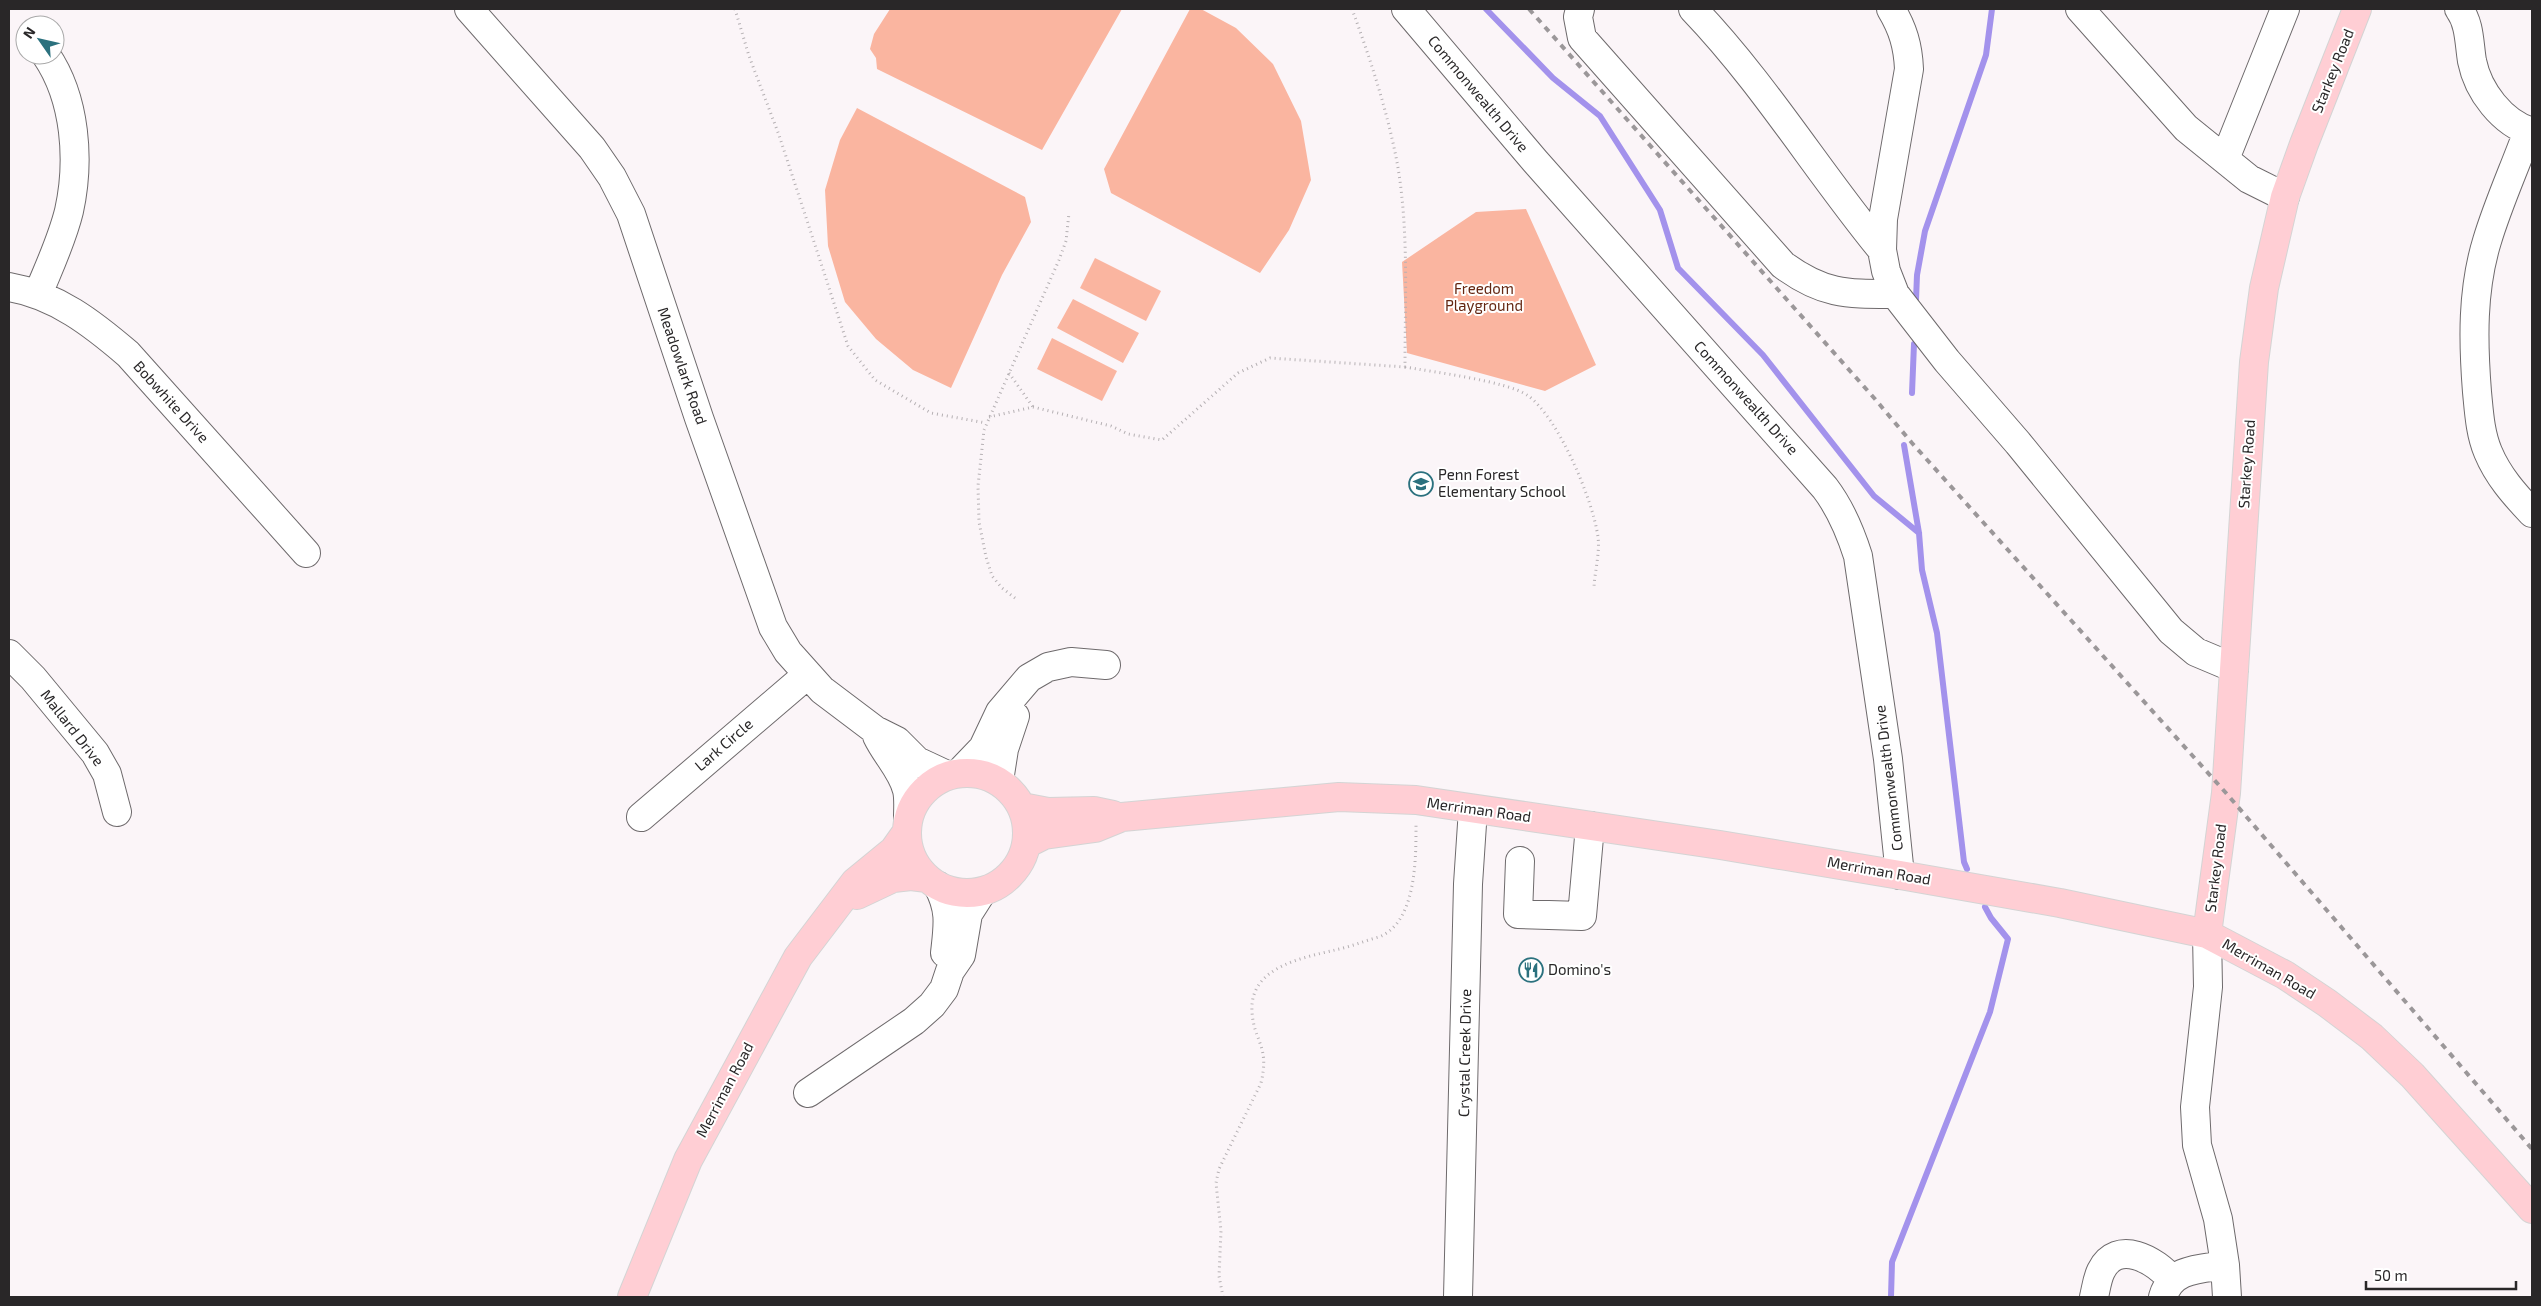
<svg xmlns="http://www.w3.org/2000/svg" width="2541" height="1306" font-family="'Exo 2',sans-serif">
<rect width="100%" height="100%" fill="#fbf5f8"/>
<path fill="#fab5a0" d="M890,9H1122L1042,150L877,69L876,58L870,49L874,34Z
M1190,9H1201L1236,28L1273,64L1301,121L1311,180L1289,230L1260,273L1111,193L1104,169Z
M857,108L1025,197L1031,222L1002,275L951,388L913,370L876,339L845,302L828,246L825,190L840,140Z
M1526,209L1596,365L1545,391L1407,353L1402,262L1476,212Z
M1095,258L1161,291L1146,321L1080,288Z
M1073,299L1139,333L1123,363L1057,328Z
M1052,338L1117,371L1102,401L1037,369Z"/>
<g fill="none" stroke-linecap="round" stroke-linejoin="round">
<path stroke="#a392ec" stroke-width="6" d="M1486,9L1553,78L1600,116L1660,210L1678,268L1763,355L1874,496L1919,533
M1916,300L1917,275L1925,231L1986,55L1992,9
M1912,393L1914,344
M1904,445L1919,533L1922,570L1937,633L1964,862L1967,869
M1891,1297L1892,1262L1990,1012L2008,939L1991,918L1985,907"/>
<g stroke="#6e6a6c" stroke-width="30">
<path id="minor" d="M469,9L592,148L612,177L631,214L699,418L773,627L788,652L822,690L875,730L897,741L917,761L947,775
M1406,9L1535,161L1825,488C1841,509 1850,531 1858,556L1888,759L1900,875
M1580,9L1578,17L1582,38L1783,265C1824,295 1847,294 1895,294
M1693,9C1764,83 1817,171 1882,250
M1891,9C1903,29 1908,46 1909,69L1883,219L1882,250L1886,271L1895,294L1947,361L2018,443L2171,631L2196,652L2234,668
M2080,9L2186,128L2249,179L2285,197
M2459,9C2470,24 2469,43 2472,61C2478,91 2502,123 2532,132
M2528,131C2515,167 2498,204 2487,241C2472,290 2473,341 2477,392C2479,412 2480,433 2488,452C2498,476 2514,494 2532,513
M2225,159L2285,9
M9,287C56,295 93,324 128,354L306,553
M38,294C49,267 62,240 69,211C80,161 76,99 46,55
M9,654L33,678L95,753L107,774L117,812
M877,736C886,755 902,770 907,790C909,798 908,809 908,818
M960,772L983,748L1000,712L1029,678L1048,667L1071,662L1106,665
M999,781L1004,749L1015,716
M641,817L807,675
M1520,861L1518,914L1582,916L1590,826
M938,886C951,910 948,926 945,953
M2207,934L2208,987L2195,1107L2197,1145L2218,1219L2225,1265L2227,1297
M808,1093L914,1021L932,1005L944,989L950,971L961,955L968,914L982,892
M1458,1297L1468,884L1473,809
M2094,1297C2096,1289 2097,1279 2101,1271C2117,1238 2156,1260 2172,1280
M2163,1297C2171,1268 2200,1269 2225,1265"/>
</g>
<g stroke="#d4d4d4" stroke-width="30">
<path id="major" d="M907 833a60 60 0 1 1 120 0a60 60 0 1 1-120 0Z
M1022,807L1048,812L1094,811L1113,815
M1026,844L1044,835L1095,828L1122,817L1339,797L1416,800L1720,845L1900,875L2060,903L2207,934L2285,975L2327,1003L2372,1037L2412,1075L2532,1209
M857,895L893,878L911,876L927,878
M2207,934L2226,793L2254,362L2264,288L2285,197L2304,144L2357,9
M632,1297L688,1160L798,957L855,882L894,850L906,833"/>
</g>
<path stroke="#b5b0b3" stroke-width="3" stroke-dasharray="1 4" stroke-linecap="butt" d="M735,9L749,56L779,135L848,346L875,380L931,413L986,423
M1405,367C1433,372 1506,381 1527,395C1558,416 1593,500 1598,537C1600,552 1595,571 1594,586
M1009,373L1033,407
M989,417L1033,407L1111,426L1128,434L1162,440L1238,373L1270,358L1405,367C1405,299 1409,229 1397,162C1387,110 1370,58 1352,9
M1015,598L1002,588L992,576L986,557L979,522L978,486L984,430L1059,260L1066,241L1069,213
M1223,1297L1219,1276L1221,1231L1216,1183L1219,1169L1261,1083C1270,1046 1254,1042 1252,1012C1249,967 1302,958 1335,950C1350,947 1364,941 1379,937C1417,922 1416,857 1416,822"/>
<use href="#minor" stroke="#fff" stroke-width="28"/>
<use href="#major" stroke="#ffced4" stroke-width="28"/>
<path stroke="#9b9799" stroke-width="4" stroke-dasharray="6 6" stroke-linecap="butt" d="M1529,9L1875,399L1912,443L2226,793L2532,1149"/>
</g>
<defs>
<g id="school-ring" transform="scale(1.25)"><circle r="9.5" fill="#fff" stroke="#2b717e" stroke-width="1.5"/><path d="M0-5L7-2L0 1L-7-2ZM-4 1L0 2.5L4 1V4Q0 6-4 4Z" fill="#2b717e"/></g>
<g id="restaurant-ring" transform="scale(1.25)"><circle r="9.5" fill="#fff" stroke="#2b717e" stroke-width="1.5"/><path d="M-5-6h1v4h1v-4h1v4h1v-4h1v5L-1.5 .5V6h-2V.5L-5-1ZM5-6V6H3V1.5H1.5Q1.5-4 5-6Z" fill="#2b717e"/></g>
</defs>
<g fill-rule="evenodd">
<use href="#school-ring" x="1421" y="484"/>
<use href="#restaurant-ring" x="1531" y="970"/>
</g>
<g text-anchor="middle" stroke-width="4" stroke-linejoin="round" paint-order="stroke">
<g font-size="15" fill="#292728" stroke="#fff">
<text transform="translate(2333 71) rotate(-68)" y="5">Starkey Road</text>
<text transform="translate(1478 94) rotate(50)" y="5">Commonwealth Drive</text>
<text transform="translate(682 366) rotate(71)" y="5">Meadowlark Road</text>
<text transform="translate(1746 398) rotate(48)" y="5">Commonwealth Drive</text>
<text transform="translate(171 402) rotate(48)" y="5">Bobwhite Drive</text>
<text transform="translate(2247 464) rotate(-86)" y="5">Starkey Road</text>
<text transform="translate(72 728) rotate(52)" y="5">Mallard Drive</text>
<text transform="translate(724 745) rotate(-41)" y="5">Lark Circle</text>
<text transform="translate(1889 778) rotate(-97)" y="5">Commonwealth Drive</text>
<text transform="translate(1479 810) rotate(8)" y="5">Merriman Road</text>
<text transform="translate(2216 868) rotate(-83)" y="5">Starkey Road</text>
<text transform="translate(1879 871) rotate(10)" y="5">Merriman Road</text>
<text transform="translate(2269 969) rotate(30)" y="5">Merriman Road</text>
<text transform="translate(1465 1053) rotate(-89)" y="5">Crystal Creek Drive</text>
<text transform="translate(725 1090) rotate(-62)" y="5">Merriman Road</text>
</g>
<g font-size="15" fill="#642611" stroke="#fff">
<text x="1484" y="294">Freedom<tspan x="1484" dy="17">Playground</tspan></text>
</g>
<g font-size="15" fill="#292728" stroke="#fff" text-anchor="start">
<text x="1438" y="480">Penn Forest<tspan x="1438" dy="17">Elementary School</tspan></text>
<text x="1548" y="975">Domino's</text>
</g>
</g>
<rect width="2541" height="1306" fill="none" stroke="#292728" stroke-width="20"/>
<g transform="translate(40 40) rotate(304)"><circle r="24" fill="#ffffff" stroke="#a9a9a9"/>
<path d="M0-4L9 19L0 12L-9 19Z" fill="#2b717e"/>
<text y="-8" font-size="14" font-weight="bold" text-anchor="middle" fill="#292728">N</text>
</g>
<path d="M2366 1281v8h150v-8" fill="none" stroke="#292728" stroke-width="2.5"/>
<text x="2374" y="1281" font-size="15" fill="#292728" stroke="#ffffff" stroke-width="4" paint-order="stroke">50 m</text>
</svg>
